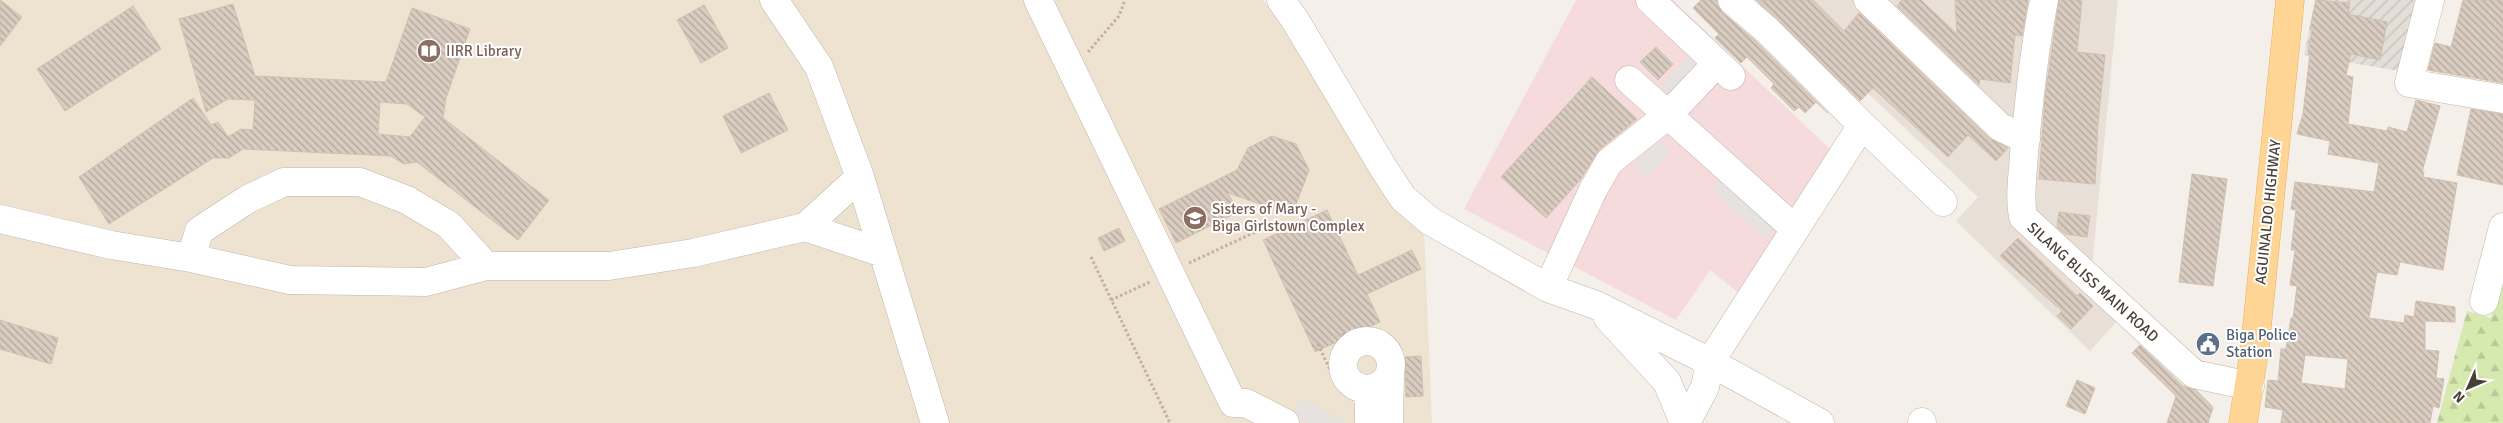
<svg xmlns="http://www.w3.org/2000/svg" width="2503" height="423" font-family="Signika,sans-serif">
<defs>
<pattern id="industrial-furrows" width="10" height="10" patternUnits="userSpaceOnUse" patternTransform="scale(1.25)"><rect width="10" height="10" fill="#e4ded9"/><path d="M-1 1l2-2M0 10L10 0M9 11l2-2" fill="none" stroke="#c5c0bb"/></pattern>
<pattern id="forest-firs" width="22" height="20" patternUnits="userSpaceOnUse" patternTransform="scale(1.25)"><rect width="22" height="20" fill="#d6e9af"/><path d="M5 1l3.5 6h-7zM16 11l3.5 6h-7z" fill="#b9c997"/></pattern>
<pattern id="building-back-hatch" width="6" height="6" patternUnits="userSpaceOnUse" patternTransform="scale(1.25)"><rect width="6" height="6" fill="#d9ccc0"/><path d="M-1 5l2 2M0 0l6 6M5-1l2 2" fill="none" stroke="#b2a79d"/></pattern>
</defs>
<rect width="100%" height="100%" fill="#f4efe8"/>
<path fill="#e8e0d6" d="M1769,0H2118L2092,267L2132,304L2090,351L1956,221L1978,197Z"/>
<path fill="url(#industrial-furrows)" d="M2315,0H2420L2400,71L2304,55Z"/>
<path fill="#eee2d1" d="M0,0H1263L1286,27L1424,231L1432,423H0Z"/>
<path fill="#f5dbdb" d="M1576,0H1673L1833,152L1740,294L1710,270L1676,320L1464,209Z"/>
<path fill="url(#forest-firs)" d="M2503,270V423H2437L2467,311L2491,318Z"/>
<path fill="#e5e2e0" d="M1692,53L1703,64L1672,97L1661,86Z
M1658,141L1670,153L1646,178L1634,165Z
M1724,176L1778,225L1766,239L1712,190Z
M1300,399L1345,421L1344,423H1308L1292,415Z"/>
<path fill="url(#building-back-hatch)" stroke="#d1c0b0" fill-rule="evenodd" d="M0,0L22,17L0,46Z
M1701,0H1717L1722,12L1756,41L1828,113L1816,102L1805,113L1799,107L1794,111L1771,88L1774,84L1747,57L1741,63L1715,38L1719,34L1693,8Z
M1756,0H1813L1844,31L1859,13L1989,138L2008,148L1996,161L1968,135L1948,157L1873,88L1860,101Z
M1902,0H1921L1957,34L1955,0H2028L2022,36L2015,35L2010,83L1980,79L1979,85L1897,6Z
M2059,0H2082L2077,52L2105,55L2098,124L2095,184L2039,179L2045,97Z
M2316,0L2350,3L2348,14L2387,22L2380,60L2351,54L2346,75L2353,77L2348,124L2387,131L2388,127L2407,132L2416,100L2440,106L2422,172H2424L2423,177L2457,183L2443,270L2400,262L2397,275L2377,272L2369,318L2404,323L2405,315L2414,317L2416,301L2455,307V322L2425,321V350L2439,351L2436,378L2444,379L2439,408L2433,406L2430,423H2281L2283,410L2265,407L2268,380L2278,381L2281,349H2286L2291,318H2293L2297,286L2290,285L2295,250H2291L2296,210L2291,209L2295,182L2374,192L2379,163L2328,154L2330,141L2297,134L2303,114L2310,53L2308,52L2312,30L2310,29ZM2305,355L2348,359L2345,389L2301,383Z
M2463,0H2503V83L2428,70L2435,43L2451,47Z
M233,4L255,76L386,82L412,8L470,29L446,98L443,118L549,200L518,240L417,162L404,164L391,156L243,149L229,158H213L109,224L79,177L193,98L211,125L218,122L228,137L241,129L253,130L255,100L228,99L206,112L179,19ZM380,102L407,104L425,117L410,137L378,134Z
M704,5L728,48L701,63L677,20Z
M133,6L161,49L65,111L37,69Z
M1656,47L1673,64L1658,80L1640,62Z
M1592,77L1637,119L1599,150L1580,180L1546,218L1501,177Z
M769,93L788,130L741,153L723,116Z
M2471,109L2503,114V185L2457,175Z
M1272,136L1296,144L1309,170L1292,215L1228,193L1238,212L1176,243L1159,209L1237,170L1248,148Z
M2192,174L2227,179L2213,286L2179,282Z
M1327,210L1358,275L1412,250L1421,269L1367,294L1380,322L1315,352L1263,240Z
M2059,212L2090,216L2087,237L2065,234L2057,227Z
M1119,228L1125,241L1104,251L1098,238Z
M2018,238L2077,296L2080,293L2093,306L2071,329L2057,316L2062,311L2000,256Z
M0,320L58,338L51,364L0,349Z
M2140,345L2183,386L2196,390L2210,404L2213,408L2208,423H2167L2176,396L2132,353Z
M1421,356L1423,396L1406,397L1405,357Z
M2077,380L2095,388L2085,414L2066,406Z"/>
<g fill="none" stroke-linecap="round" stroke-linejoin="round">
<g stroke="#c0b6aa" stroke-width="29">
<path id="minor" d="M774,0L819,67L860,177L935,423
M1038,0L1233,403H1246L1285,423
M1281,0L1295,20L1384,169L1403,198L1430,221L1548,288L1596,305L1710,362L1820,423
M1650,0L1731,76
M1732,0L1767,30L1862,125L1943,202
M1868,0L2000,127L2026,139
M2044,0C2034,50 2029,102 2024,153C2023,174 2019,196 2023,217L2194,374L2250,386
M2430,0L2409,83L2503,99
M1629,80L1795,229
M0,219L111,245L191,258L290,280L426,282L486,266H609L693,253L805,227L860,177
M805,227L883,253
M191,258L199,231L248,199L284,182H360L407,200L449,225L486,266
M1548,288L1593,190L1609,162L1668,115L1717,63
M2484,301L2503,227
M1608,318L1667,382L1684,423
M1343 365a24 24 0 1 1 48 0a24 24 0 1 1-48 0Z
M1365,389L1369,402V421
M1922,422V423
M1389,423L1390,373
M1686,423L1705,387L1710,362L1862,125"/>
</g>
<g stroke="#e7b063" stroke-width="29">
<path id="major" d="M2243,423L2255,346L2290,0"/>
</g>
<path stroke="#c2b09b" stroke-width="3" stroke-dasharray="2.5 2.5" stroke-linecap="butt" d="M1088,52L1119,16L1125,0
M1091,257L1170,423
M1189,263L1279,221
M1111,300L1150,282
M1343,333L1350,348
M1318,344L1336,383L1344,380"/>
<use href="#minor" stroke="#fff" stroke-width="28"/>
<use href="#major" stroke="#ffd596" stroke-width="28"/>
</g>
<defs>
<g id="library-disc" transform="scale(1.25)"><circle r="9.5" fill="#8d6e63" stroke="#fff"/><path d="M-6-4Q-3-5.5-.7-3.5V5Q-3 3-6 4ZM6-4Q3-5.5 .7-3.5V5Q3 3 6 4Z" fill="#fff"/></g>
<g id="school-disc" transform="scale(1.25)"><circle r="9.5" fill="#8d6e63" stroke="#fff"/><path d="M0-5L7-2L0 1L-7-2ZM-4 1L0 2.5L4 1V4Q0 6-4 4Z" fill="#fff"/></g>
<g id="civic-disc" transform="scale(1.25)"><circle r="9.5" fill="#5c6f8a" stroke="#fff"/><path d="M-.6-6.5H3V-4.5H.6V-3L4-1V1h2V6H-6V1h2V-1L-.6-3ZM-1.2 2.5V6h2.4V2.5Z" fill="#fff"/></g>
</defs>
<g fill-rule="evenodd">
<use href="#library-disc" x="429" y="51"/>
<use href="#school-disc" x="1195" y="218"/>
<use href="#civic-disc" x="2208" y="344"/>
</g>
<g text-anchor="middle" stroke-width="4" stroke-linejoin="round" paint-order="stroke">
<g font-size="15" fill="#785e54" stroke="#fff" text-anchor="start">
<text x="446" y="56">IIRR Library</text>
<text x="1212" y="214">Sisters of Mary -<tspan x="1212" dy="17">Biga Girlstown Complex</tspan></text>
</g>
<g font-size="15" fill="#483f36" stroke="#fff">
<text transform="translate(2268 212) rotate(-84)" y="5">AGUINALDO HIGHWAY</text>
<text transform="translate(2093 282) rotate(42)" y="5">SILANG BLISS MAIN ROAD</text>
</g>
<g font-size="15" fill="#4e5e75" stroke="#fff" text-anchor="start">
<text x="2226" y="340">Biga Police<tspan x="2226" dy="17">Station</tspan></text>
</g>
</g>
<g transform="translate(2468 388) rotate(225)" stroke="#ffffff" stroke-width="4" paint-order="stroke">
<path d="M0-4L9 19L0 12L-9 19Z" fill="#483f36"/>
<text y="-8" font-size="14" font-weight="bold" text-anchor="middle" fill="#483f36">N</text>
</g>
</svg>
